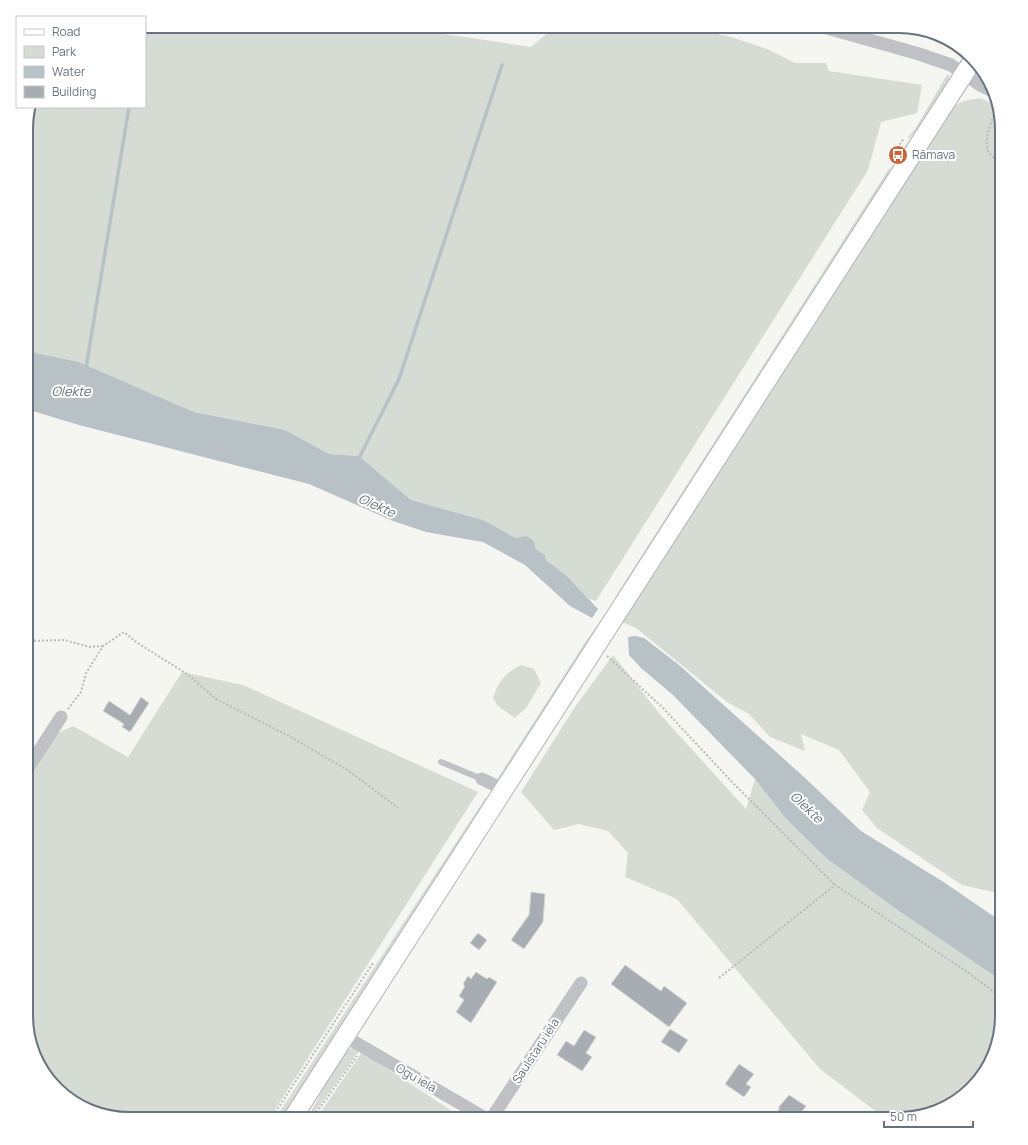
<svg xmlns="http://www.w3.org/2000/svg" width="1028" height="1145" font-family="Manrope,sans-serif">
<rect width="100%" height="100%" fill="#f5f5f2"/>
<path fill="#d6dbd4" d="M145,26H436L444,34L531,47L556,26H679L682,28L728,36L767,49L795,63H826L829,71L922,85L917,113L881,122L868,170L596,601L589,599L567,576L546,560L545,555L536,549L535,544L516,538L483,520L411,500L359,456L329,454L285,430L194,412L79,362L26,351V122L30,107H145Z
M948,73L950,81L932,111L909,139L907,138L915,129Z
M980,98L998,106L1002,129V894L962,885L877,828L862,810L870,792L839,750L801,734L805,751L770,737L749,714L727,702L636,628L622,622L954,106L963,101Z
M890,167V172L868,210L501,779L496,781L586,641L612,605L619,591Z
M613,655L659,713L746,809L755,779L788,821L826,858L899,911L1002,981V1016L991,1062L962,1098L932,1113L899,1119H886L820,1069L677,899L625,877L628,853L608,831L579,824L554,830L521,792L575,707Z
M521,665L534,669L541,683L526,708L515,718L497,705L493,698C498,682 506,672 521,665Z
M182,672L243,685L478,792L269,1119H129L84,1108L47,1079L32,1049L26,1016V902L28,899L26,898V778L57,733L73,726L128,757Z
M486,797V806L284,1119H275Z
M353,1048L359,1051L311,1118L308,1117L320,1095L326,1078L345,1050Z
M362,1052L464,1119H316Z"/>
<path fill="#b8c1c5" d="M26,351L79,362L194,412L285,430L329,454L359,456L411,500L483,520L516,538L526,536L534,541L536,549L545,555L546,560L567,576L598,609L592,618L570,606L525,565L483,542L426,532L393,521L309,484L79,425L26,409Z
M635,636L644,638L679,665L804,777L861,831L945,883L1002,922V981L899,911L826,858L788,821L755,779L673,695L641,668L629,655L628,637Z"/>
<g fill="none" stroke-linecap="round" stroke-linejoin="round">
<path stroke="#b8c1c5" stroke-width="3.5" d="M1000,125L1001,126
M86,368L129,107
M358,460L399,379L502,65
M1002,775V776"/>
</g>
<path fill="#a8adb3" stroke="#d6d6d4" d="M141,697L149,703L130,732L122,727L124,724L103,711L109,701L130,715Z
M531,892L545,894L543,922L524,949L511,940L529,915Z
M478,933L487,940L479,950L470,943Z
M625,965L661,991L664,986L687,1003L669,1027L611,984Z
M476,972L487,979L489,977L497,982L471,1023L456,1012L464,1000L459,996L465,986L463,984L468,976L471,979Z
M670,1029L688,1040L679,1053L661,1042Z
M584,1030L596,1037L586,1053L592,1057L582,1071L557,1055L566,1041L574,1046Z
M739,1064L754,1074L746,1084L751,1087L744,1097L725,1084Z
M789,1095L806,1106L797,1119H781L775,1115L780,1108H778Z"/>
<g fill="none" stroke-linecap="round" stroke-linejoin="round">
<g stroke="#b1b5b9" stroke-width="20">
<path id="secondary" d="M292,1119L973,60"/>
</g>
<path stroke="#b8babc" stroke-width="2" stroke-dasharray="2 2" stroke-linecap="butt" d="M998,104C994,115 983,140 988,151C990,156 997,160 1002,164
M891,158L904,138
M26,641L65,640L89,647L103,646
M607,656L663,708L733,783L835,885
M68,709L81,692L86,673L103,646L124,632L136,642L187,674L216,699L289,736L349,771L398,808
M719,978L835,885L966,971L1002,998
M271,1119L373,963
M312,1119L357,1056"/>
<path stroke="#bfc1c5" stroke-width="6" d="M441,762L482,779"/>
<path stroke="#bfc1c5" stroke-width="13" d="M820,26L919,54L951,65L980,85L995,92
M26,771L61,717
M482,779L505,790
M346,1037L487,1119
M491,1119L581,983
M752,1119V1118"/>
<use href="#secondary" stroke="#fff" stroke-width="18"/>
</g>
<defs>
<g id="bus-disc" transform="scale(1)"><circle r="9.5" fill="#cc643b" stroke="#fff"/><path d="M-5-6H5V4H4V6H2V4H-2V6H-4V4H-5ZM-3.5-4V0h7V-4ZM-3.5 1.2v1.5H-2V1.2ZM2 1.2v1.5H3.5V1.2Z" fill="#fff"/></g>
</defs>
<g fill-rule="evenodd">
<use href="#bus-disc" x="898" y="155"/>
</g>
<g text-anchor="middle" stroke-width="4" stroke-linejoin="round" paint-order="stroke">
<g font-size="12" fill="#68737f" stroke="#fff" text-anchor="start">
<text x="912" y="159">Rāmava</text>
</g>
<g font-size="12" fill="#68737f" stroke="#fff">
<text transform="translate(536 1051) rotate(-57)" y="4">Saulstaru iela</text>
<text transform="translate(416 1078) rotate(30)" y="4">Ogu iela</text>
</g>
<g font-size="13" font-style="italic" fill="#63747b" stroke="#fff">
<text x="71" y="396">Olekte</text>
<text transform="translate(377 505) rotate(24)" y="5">Olekte</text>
<text transform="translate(807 807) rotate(43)" y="5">Olekte</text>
</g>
</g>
<path d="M0 0H1028V1145H0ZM129 33H899A96 96 0 0 1 995 129V1016A96 96 0 0 1 899 1112H129A96 96 0 0 1 33 1016V129A96 96 0 0 1 129 33Z" fill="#fff" fill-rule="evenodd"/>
<path fill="none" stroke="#68737f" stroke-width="2" d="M129 33H899A96 96 0 0 1 995 129V1016A96 96 0 0 1 899 1112H129A96 96 0 0 1 33 1016V129A96 96 0 0 1 129 33Z"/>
<rect x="16" y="16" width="130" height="92" fill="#ffffff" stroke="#c3c7cc"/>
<rect x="24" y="29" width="20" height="6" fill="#ffffff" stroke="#c3c7cc"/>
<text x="52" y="36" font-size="12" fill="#68737f">Road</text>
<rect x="24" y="46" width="20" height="12" fill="#d6dbd4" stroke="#c3c7cc"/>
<text x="52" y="56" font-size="12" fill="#68737f">Park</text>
<rect x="24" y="66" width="20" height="12" fill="#b8c1c5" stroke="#c3c7cc"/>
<text x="52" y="76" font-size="12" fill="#68737f">Water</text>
<rect x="24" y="86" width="20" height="12" fill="#a8adb3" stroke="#c3c7cc"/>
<text x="52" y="96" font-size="12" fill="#68737f">Building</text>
<path d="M884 1121v6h89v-6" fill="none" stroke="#68737f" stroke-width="2"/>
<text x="890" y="1121" font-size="12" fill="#68737f" stroke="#ffffff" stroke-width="3" paint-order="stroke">50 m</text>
</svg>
